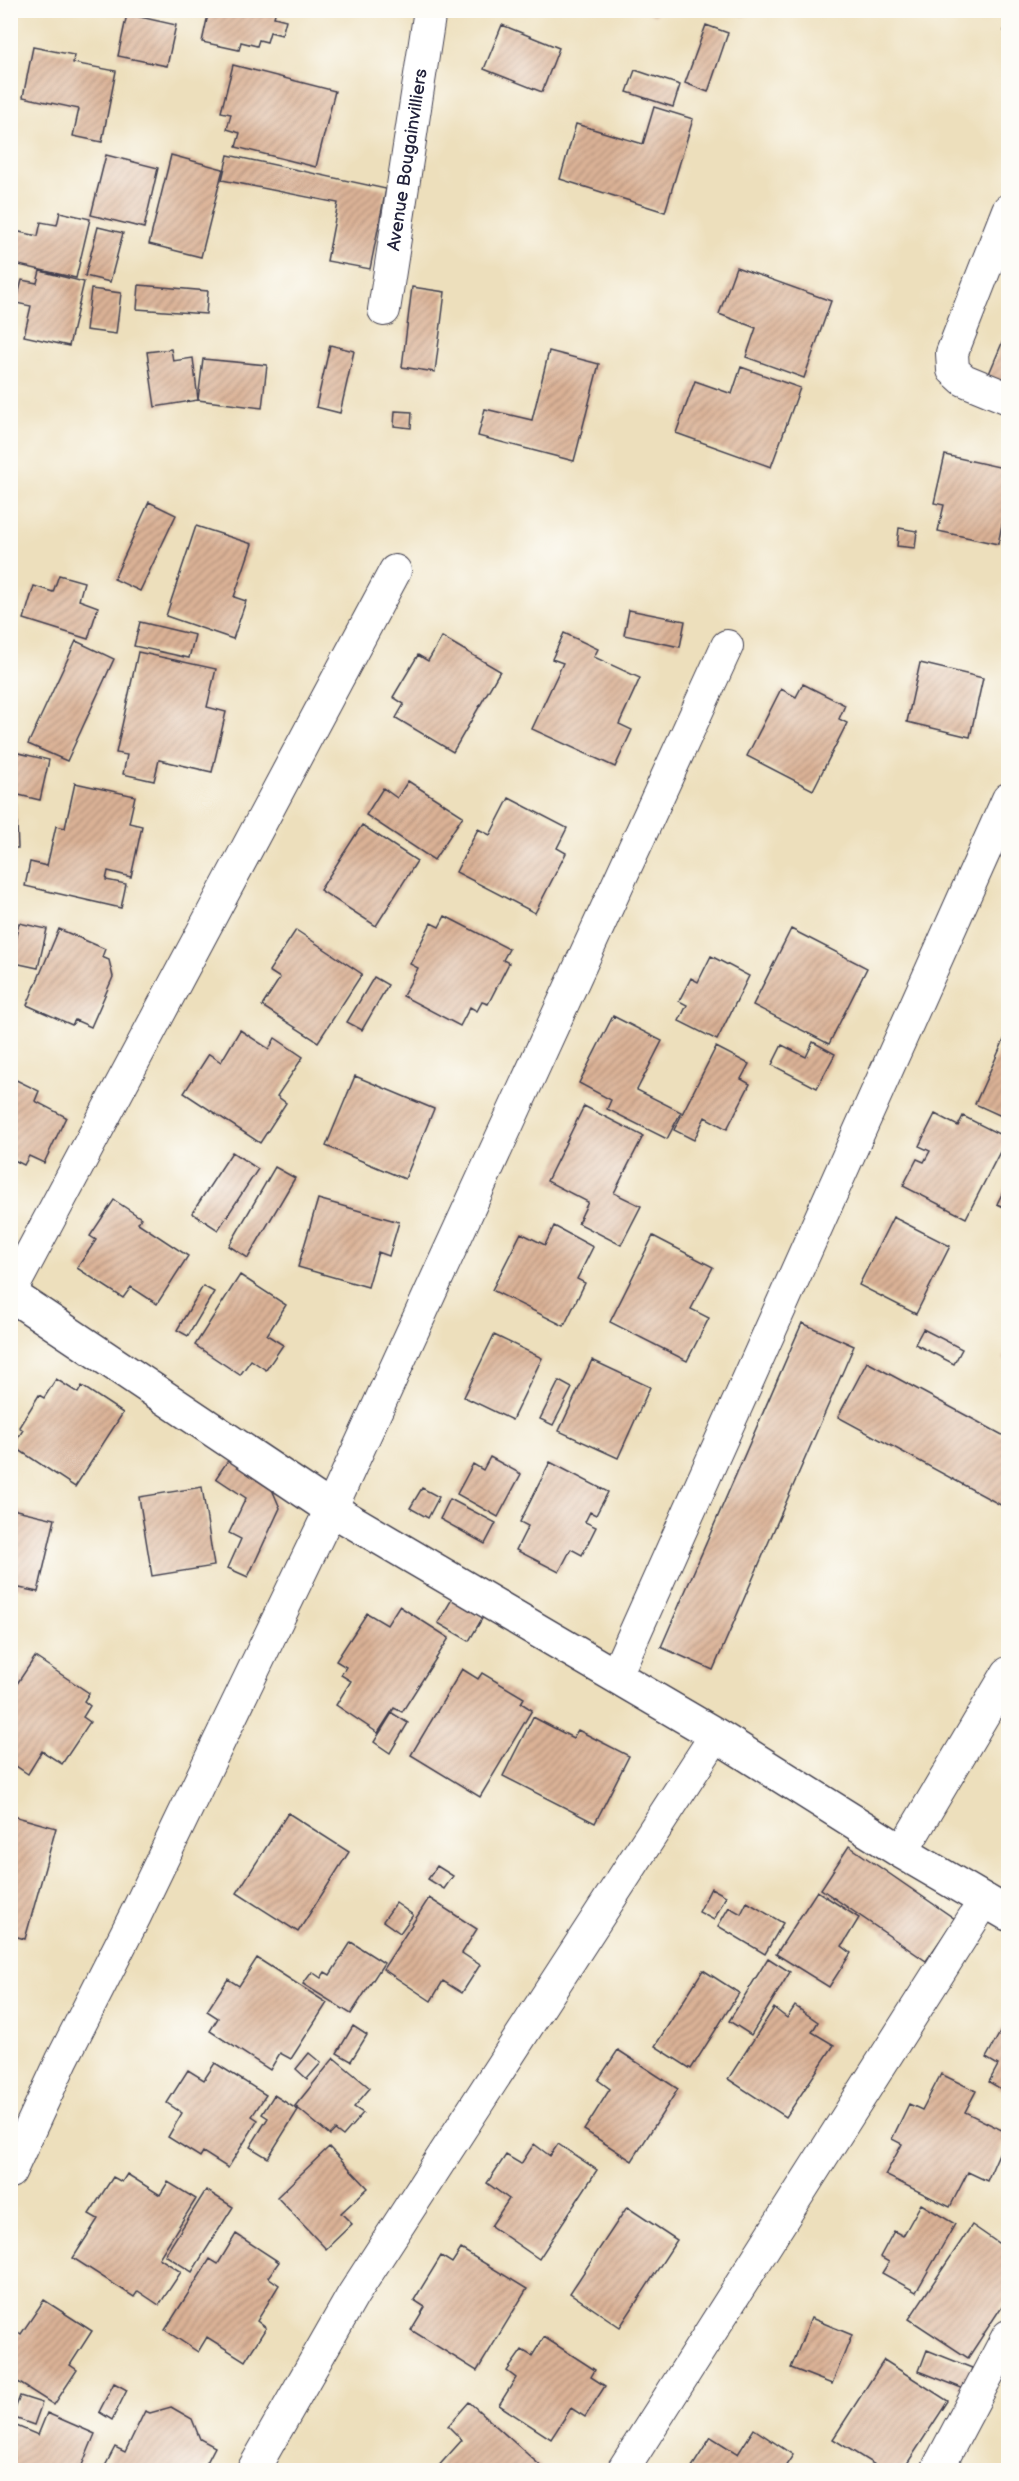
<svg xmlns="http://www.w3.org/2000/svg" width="1019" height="2481" font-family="'Balsamiq Sans',sans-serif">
<defs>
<pattern id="building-hatch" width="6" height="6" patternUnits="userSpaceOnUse" patternTransform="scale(1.5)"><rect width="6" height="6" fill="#dbb296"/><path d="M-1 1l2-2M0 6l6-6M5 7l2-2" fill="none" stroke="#b1907c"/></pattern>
</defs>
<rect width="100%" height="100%" fill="#fdfcf7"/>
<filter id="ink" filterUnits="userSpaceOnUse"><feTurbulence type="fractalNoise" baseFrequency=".0167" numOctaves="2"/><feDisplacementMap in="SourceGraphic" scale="12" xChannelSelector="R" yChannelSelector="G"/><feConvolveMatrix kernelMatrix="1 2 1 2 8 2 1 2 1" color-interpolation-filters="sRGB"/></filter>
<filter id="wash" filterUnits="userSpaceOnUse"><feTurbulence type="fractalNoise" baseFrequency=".008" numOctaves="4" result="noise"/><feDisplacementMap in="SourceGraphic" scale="24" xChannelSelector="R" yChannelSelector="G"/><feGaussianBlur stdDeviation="1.35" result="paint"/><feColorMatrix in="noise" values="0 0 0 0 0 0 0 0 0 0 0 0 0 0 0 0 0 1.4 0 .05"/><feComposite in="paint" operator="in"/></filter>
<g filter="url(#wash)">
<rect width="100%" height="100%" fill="#eddfbc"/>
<g id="blocks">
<path fill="url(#building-hatch)" d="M209,10H276L274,17L286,20L282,35L270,32L267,42L259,40L257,46L241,42L239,50L202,42Z
M642,10H657L655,16Z
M725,10H747L745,17Z
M127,14L176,25L167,66L118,56Z
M1008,19V33L1004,31Z
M502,25L559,48L542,92L484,69Z
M706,25L728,33L708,92L685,83Z
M33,47L74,55L73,63L116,71L102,142L73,136L79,109L23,97Z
M233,65L335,91L316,167L236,147L240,133L227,129L231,114L221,112Z
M635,70L680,85L673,107L627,92Z
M654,107L693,119L665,212L560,179L576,124L643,144Z
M106,155L158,168L144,228L91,215Z
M171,155L223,169L201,257L149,244Z
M228,155L386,189L370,269L327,261L338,203L222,180Z
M60,212L90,219L76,278L10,263V230L38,236L41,222L57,225Z
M98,227L123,233L110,282L85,276Z
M736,267L831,301L804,378L746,357L756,328L719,314Z
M40,271L84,282L69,346L24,336L31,306L16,303L22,280L37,283Z
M139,285L208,291L206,314L137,309Z
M412,287L445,292L435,372L402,367Z
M91,289L121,293L116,334L86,330Z
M1008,329V385L988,376Z
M330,345L354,351L340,413L316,407Z
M171,349L173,361L193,358L198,400L155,407L147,352Z
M549,351L599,364L574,461L478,436L485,409L532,420Z
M203,359L267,365L262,408L198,400Z
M741,367L800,388L771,467L676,433L695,381L732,394Z
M395,411L412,412L411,428L394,426Z
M945,455L1008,469V496L998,544L938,531L944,505L934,503Z
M149,502L176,515L140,591L114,579Z
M196,526L252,544L234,597L246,601L233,639L166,616Z
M899,528L917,531L915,548L897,546Z
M59,575L84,582L79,600L98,607L88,639L24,619L34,586L53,592Z
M629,610L685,621L680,647L624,635Z
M140,622L195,635L189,658L134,646Z
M564,633L598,649L594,657L640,678L619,724L632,730L615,767L532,729L563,663L552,659Z
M442,637L500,671L453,752L396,718L404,704L393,697L418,655L428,661Z
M76,641L114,659L67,761L28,744Z
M138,652L216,669L207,707L226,712L212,772L159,760L154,781L123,774L127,755L116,753Z
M920,663L983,678L970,737L907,722Z
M803,684L845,705L839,719L847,723L813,790L747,756L781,689L796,697Z
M10,751L49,760L40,800L10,793Z
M408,781L463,816L434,860L366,815L383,788L397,798Z
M75,783L135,796L129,823L142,826L131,877L108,871L106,880L126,884L121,908L25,886L30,862L47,866L56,826L65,828Z
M509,798L567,828L557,848L566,853L535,913L456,872L478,829L490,835Z
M16,803L18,848H10V804Z
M362,825L417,861L376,926L320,890Z
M445,916L509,949L503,960L509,963L488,1004L482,1002L477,1011L470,1007L460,1026L403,996L418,968L410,964L431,923L439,927Z
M19,923L47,929L38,968L10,962Z
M59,929L105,949L102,957L109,960L113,977L91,1027L75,1020L72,1025L27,1005Z
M791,929L867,968L829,1044L753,1005Z
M296,930L362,974L318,1042L262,1006L280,978L269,971Z
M711,956L749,976L717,1040L679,1021L687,1005L679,1001L691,978L698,982Z
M374,977L388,985L362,1030L347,1022Z
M613,1016L662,1041L637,1090L681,1112L667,1139L607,1109L611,1100L579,1083Z
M240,1030L269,1049L275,1038L303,1057L277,1096L286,1103L260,1143L184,1093L209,1054L221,1062Z
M1008,1031V1119L975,1104Z
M813,1042L835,1054L817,1088L772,1065L782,1045L806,1057Z
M716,1047L749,1064L741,1079L750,1084L727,1129L705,1117L694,1140L674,1130Z
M355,1076L434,1109L405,1179L326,1146Z
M10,1077L39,1091L35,1101L66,1117L44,1163L29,1156L24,1165L10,1158Z
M584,1106L643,1136L614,1193L641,1206L621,1245L578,1223L588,1202L547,1181Z
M935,1114L958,1126L963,1116L1007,1138L966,1218L903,1186L917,1159L924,1162L930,1151L919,1146Z
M232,1152L258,1169L218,1230L192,1213Z
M275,1167L295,1178L248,1258L229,1246Z
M1008,1182V1209L997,1204Z
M318,1199L399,1222L389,1256L378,1252L368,1287L298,1267Z
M114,1200L141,1218L138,1223L188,1256L157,1304L131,1287L123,1298L77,1268L96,1240L90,1236Z
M893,1217L950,1246L916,1314L859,1285Z
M554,1226L593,1247L577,1279L585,1283L564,1326L492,1290L521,1233L545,1245Z
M653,1236L713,1267L691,1309L709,1318L687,1361L610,1322Z
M240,1275L286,1305L267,1335L283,1345L266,1370L251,1360L240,1375L195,1345Z
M203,1286L214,1292L188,1336L177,1330Z
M802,1323L854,1346L713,1670L661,1647Z
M923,1329L962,1349L954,1364L915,1344Z
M494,1335L542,1358L512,1420L464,1397Z
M1008,1347V1362L1003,1359Z
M592,1360L650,1387L618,1458L559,1431Z
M867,1362L1008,1438V1509L838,1417Z
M56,1379L78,1393L82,1386L123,1413L75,1487L13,1446L23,1430L19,1427L39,1395L44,1398Z
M559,1381L572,1388L553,1425L540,1419Z
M490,1457L521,1474L498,1517L457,1494L473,1464L483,1470Z
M229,1459L271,1487L280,1508L248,1577L228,1568L241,1539L229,1533L246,1498L216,1478Z
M550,1462L608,1492L596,1515L590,1512L585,1522L596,1527L582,1555L571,1549L559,1572L516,1550L528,1526L520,1522Z
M202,1487L214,1566L152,1576L139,1497Z
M422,1488L439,1497L428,1518L410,1508Z
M450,1499L496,1523L485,1544L440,1519Z
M12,1509L55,1519L38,1592L10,1586Z
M452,1599L483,1617L469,1641L438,1623Z
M399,1606L449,1638L402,1712L394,1708L378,1733L336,1705L351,1681L341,1675L346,1667L336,1661L367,1613L387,1625Z
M35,1657L89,1693L84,1701L90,1706L83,1717L90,1722L62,1764L42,1751L28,1774L10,1762V1694Z
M462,1669L478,1679L482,1673L524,1698L521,1703L532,1710L480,1797L411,1755Z
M392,1713L408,1723L390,1753L374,1742Z
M533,1717L573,1738L578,1730L629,1756L595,1823L503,1776Z
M288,1813L349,1852L298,1932L237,1893Z
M10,1815L56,1828L25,1939L10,1935Z
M849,1846L955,1919L926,1961L821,1889Z
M437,1866L453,1876L444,1889L428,1879Z
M711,1888L726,1896L714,1920L699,1912Z
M817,1891L859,1918L842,1946L851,1953L829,1987L776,1954Z
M429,1898L477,1929L462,1953L480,1965L462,1993L443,1981L431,2001L383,1969Z
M747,1902L783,1923L765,1954L718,1926L729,1907L741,1914Z
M396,1903L413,1915L400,1933L383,1921Z
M351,1942L384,1963L351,2014L303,1984L312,1972L321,1978L325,1972L330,1975Z
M257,1958L327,2003L291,2059L280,2053L270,2070L210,2031L218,2018L207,2011L228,1979L239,1986Z
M768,1958L790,1972L751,2035L729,2021Z
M703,1970L739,1993L691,2069L655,2046Z
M795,2006L818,2022L812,2032L834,2045L786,2117L728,2079L774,2008L787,2018Z
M1008,2018V2093L989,2082L998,2065L986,2058Z
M353,2026L367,2035L351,2061L337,2053Z
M618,2050L678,2089L632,2161L584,2130L610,2089L598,2080Z
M309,2053L321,2063L307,2079L296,2069Z
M334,2058L370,2088L354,2107L363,2113L343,2136L335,2130L330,2135L295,2106Z
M215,2063L266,2095L252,2116L258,2120L228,2168L203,2152L200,2157L168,2137L182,2113L167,2103L188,2070L204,2080Z
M941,2074L976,2091L965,2112L1008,2133L987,2181L968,2172L950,2207L885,2175L902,2144L892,2139L909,2104L922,2110Z
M274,2095L298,2110L268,2158L250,2147L268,2118L262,2114Z
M534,2144L550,2156L558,2144L597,2170L539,2259L491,2226L509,2199L487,2183L506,2155L521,2164Z
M329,2147L368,2188L341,2213L352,2224L326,2249L277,2197Z
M127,2174L160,2195L168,2182L196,2199L159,2258L181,2272L159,2305L138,2291L134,2297L73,2258L98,2219L89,2214L113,2177L122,2182Z
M206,2190L233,2207L192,2272L165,2255Z
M921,2204L955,2224L916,2292L882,2273L889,2262L880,2257L894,2231L903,2236Z
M627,2207L677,2240L620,2327L570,2293Z
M972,2225L1008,2250V2297L968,2358L909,2319Z
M236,2234L279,2262L268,2277L279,2285L257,2321L266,2328L245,2361L207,2337L198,2352L165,2330L210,2259L218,2264Z
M461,2249L527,2289L477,2371L411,2330L425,2307L414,2300L441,2256L452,2263Z
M44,2300L92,2331L70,2365L77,2370L54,2405L10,2377V2337L15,2330L21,2334Z
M811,2318L852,2335L832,2384L791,2368Z
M544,2337L595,2370L591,2377L605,2386L585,2417L571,2408L551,2439L499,2405L516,2378L507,2371L522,2350L532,2356Z
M927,2350L972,2368L964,2389L919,2371Z
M884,2360L948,2401L903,2470H883L833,2439Z
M114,2383L127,2390L112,2420L99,2412Z
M20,2396L42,2403L34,2425L12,2417Z
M469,2402L544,2469L543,2470H435L462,2440L448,2426Z
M171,2407L192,2419L200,2439L215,2447L203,2470H103L115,2447L125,2452L145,2411L150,2413Z
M47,2413L95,2434L80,2470H21L10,2466V2456L14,2448L10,2447L12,2424L38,2435Z
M754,2429L793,2455L783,2470H690L711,2437L738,2454Z"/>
</g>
</g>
<g filter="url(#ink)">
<use href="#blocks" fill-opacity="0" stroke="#403e4e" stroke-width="1.5"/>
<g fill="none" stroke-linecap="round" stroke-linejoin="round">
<g stroke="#403e4e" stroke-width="34">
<g id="street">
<path d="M1008,210L952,353L953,370L964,380L1008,398"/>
<path id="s1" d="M384,310L430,10"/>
<path d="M10,1293L395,571"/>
<path d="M616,1675L1008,799"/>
<path d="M902,1852L1008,1673"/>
<path d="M10,2172L62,2060L135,1916L331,1509L727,646"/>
<path d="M253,2470L353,2295L716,1735"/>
<path d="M623,2470L985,1900"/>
<path d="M937,2470L1008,2336"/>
</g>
</g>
<g stroke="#403e4e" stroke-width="36">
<path id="secondary" d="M10,1294L331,1509L716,1735L902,1852L1008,1914"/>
</g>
<use href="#street" stroke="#fff" stroke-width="32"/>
<use href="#secondary" stroke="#fff" stroke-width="33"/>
</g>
</g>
<g text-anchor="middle" stroke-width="4.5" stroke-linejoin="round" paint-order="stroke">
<g font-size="18" fill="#22223b" stroke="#fdfcf7">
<text dy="6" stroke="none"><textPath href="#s1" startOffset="152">Avenue Bougainvilliers</textPath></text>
</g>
</g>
<rect width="1019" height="2481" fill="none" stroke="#fdfcf7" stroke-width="36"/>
</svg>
